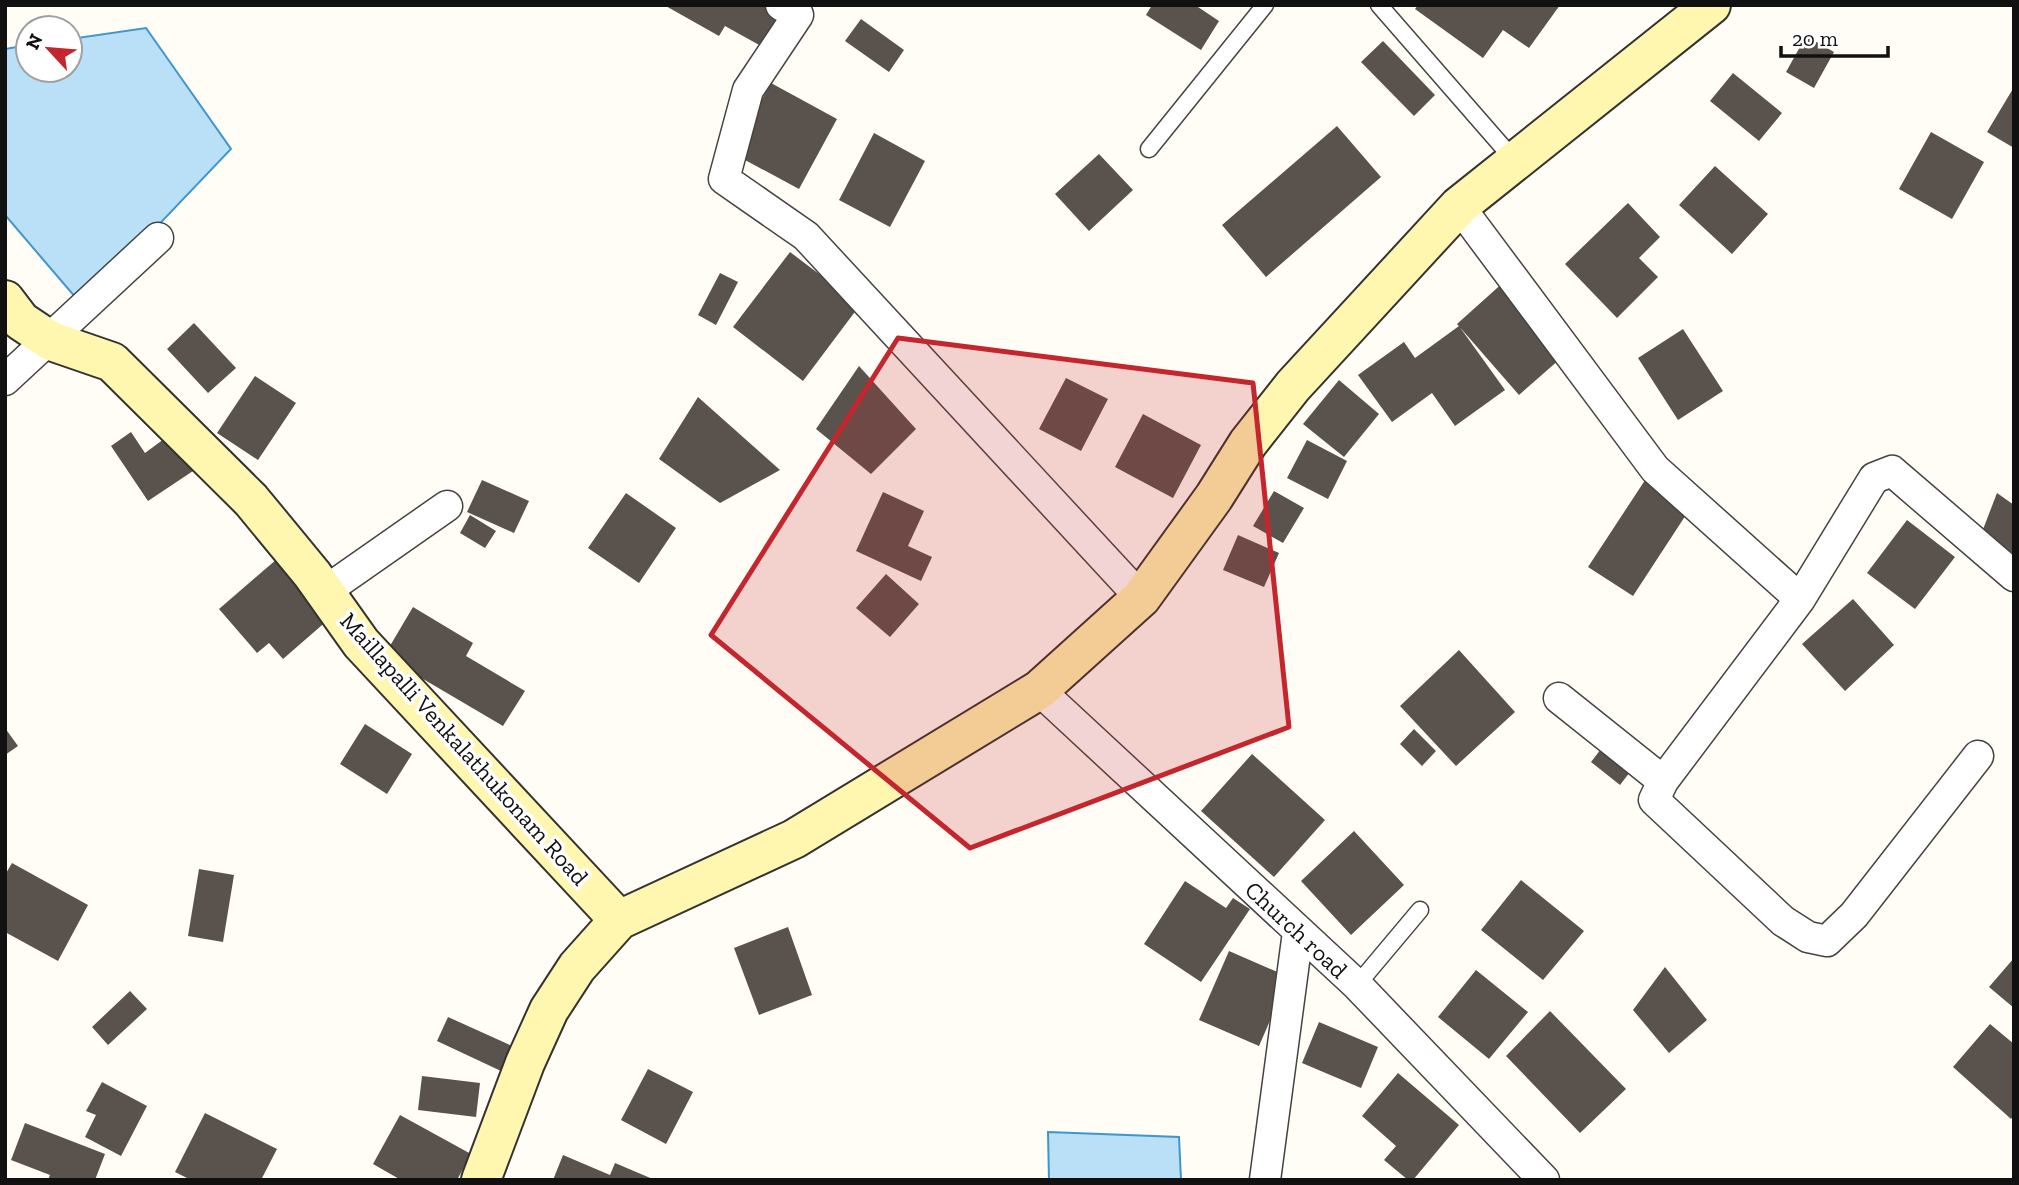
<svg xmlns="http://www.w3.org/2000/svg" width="2019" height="1185" font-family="'Zilla Slab',serif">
<rect width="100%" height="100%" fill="#fffdf5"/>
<path fill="#b9e0f7" stroke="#3f96cf" stroke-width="2" d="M146,28L231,149L82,305L5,215V49L28,45V70H70V39Z
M1048,1132L1179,1137L1181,1180H1049Z"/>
<path fill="#5a524d" d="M664,5H766L779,13L761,46L725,26L719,36Z
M1152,5H1195L1219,21L1201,50L1146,15Z
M1418,5H1560L1529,48L1503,30L1483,58L1415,9Z
M861,19L904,50L889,72L845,41Z
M1806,36L1834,52L1814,88L1786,72Z
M1383,41L1435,95L1414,116L1361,62Z
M1733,73L1782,113L1759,141L1710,101Z
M771,83L837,119L799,189L732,153Z
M2014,87V148L1987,132Z
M1337,126L1381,177L1266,277L1222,225Z
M1931,132L1984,162L1952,219L1899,189Z
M874,133L925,161L890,227L839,200Z
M1099,154L1133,190L1089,231L1055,194Z
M1715,166L1768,214L1732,254L1679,205Z
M1628,203L1660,237L1639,258L1658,277L1617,318L1565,264Z
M790,252L860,305L803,381L733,327Z
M720,273L738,282L716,325L698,315Z
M1506,280L1568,352L1519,395L1457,324Z
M194,323L236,368L208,393L167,349Z
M1459,326L1505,390L1455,426L1432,393L1392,422L1358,375L1404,342L1415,358Z
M1683,329L1723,391L1678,420L1638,358Z
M859,366L916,429L871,474L816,429Z
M255,376L296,403L258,460L217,433Z
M1066,378L1108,399L1081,451L1039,429Z
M1339,380L1379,414L1344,457L1303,424Z
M698,397L780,470L720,503L659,459Z
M1143,414L1201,445L1173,498L1115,467Z
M131,432L145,453L168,436L193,471L148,501L111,446Z
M1307,440L1347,461L1328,499L1287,478Z
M1653,468L1697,498L1633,596L1588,567Z
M482,480L529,501L514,533L467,512Z
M1274,491L1304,508L1283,543L1253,526Z
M883,492L924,511L908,546L932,557L921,581L856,551Z
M626,493L676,528L639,583L588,548Z
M1997,493L2014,505V554L1982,532Z
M470,515L496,531L485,548L460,533Z
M1907,520L1955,557L1915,609L1867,573Z
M1238,535L1279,553L1264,587L1223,570Z
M277,559L329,619L283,659L269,643L257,653L219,609Z
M886,574L919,604L890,637L856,608Z
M1853,599L1894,645L1845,691L1802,644Z
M413,607L473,643L466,656L525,691L503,726L384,656Z
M1459,650L1515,712L1456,766L1400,706Z
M365,724L412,754L387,794L340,764Z
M5,728L18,746L5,755Z
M1414,729L1436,751L1422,766L1400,744Z
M1611,736L1640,759L1620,785L1591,762Z
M1252,754L1325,820L1274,877L1201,811Z
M1354,831L1404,885L1351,935L1301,881Z
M12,863L88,905L58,961L5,932V875Z
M199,869L234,875L223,942L188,936Z
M1521,880L1584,931L1543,980L1481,930Z
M1185,881L1226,908L1233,898L1250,909L1201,982L1144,944Z
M788,927L812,995L759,1015L734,948Z
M1229,951L1289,977L1259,1046L1199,1020Z
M2014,958V1008L1989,987Z
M1665,967L1707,1020L1669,1053L1633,1010Z
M1476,970L1528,1012L1489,1059L1438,1017Z
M130,991L147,1009L108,1045L92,1027Z
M1550,1011L1626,1089L1580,1133L1506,1056Z
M448,1017L512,1046L501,1071L437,1041Z
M1319,1022L1378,1047L1361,1088L1302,1063Z
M1990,1024L2014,1044V1115L2011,1119L1953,1067Z
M648,1069L693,1092L666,1144L621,1120Z
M1398,1073L1459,1125L1413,1180H1408L1384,1160L1396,1146L1362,1116Z
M422,1076L480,1083L476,1117L418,1110Z
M102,1082L147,1106L121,1156L85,1137L96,1115L86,1111Z
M205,1113L277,1149L261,1180H191L175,1172Z
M400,1115L471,1154L457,1180H401L373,1164Z
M25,1123L105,1154L95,1180H48L50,1175L11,1160Z
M563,1155L610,1175L615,1163L655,1180H553Z"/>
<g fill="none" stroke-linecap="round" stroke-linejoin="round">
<g stroke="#444" stroke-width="19">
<path id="lane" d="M1379,5L1515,161
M1149,149L1265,5
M1357,985L1420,910"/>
</g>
<g stroke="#444" stroke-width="33">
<path id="street" d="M781,5L798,15L748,90L724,179L806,236L1141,598
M1459,206L1655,469L1800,599
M5,380L158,238
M324,592L447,506
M1039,690L1357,985L1544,1180
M1559,698L1663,781L1800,599L1874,478L1892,471L2014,576
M1663,781L1654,800L1783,921L1808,937L1827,941L1854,915L1978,756
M1265,1180L1298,932"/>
</g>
<g stroke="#333" stroke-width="42">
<path id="secondary" d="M5,300L21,321L51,341L112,362L251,500L312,574L361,643L619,920
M481,1180L525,1063L549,1010L577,967L619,920L794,839L1039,690L1141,598L1214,497L1248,443L1293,386L1459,206L1711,5"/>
</g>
<use href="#lane" stroke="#fff" stroke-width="16"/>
<use href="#street" stroke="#fff" stroke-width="30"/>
<use href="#secondary" stroke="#fff6b0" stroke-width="38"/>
</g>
<path fill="#c4262e" fill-opacity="0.2" stroke="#c4262e" stroke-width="5" stroke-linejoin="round" d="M898,338L1253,383L1289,727L970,848L711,635Z"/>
<g text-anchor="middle" stroke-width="7" stroke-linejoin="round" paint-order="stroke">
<g font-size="24" fill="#111" stroke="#fff">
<text transform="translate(464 749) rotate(48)" y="8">Maillapalli Venkalathukonam Road</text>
<text transform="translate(1296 930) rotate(43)" y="8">Church road</text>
</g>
</g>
<rect width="2019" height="1185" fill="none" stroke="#111111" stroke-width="14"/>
<g transform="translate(49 49) rotate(296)"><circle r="33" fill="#ffffff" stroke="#a0a0a0" stroke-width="2"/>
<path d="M0-5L12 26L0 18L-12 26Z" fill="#c4262e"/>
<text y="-10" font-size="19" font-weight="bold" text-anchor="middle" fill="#111111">N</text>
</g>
<path d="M1781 46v10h107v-10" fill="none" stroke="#111111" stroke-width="3.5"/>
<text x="1792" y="46" font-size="21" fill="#111111" stroke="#ffffff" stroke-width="5" paint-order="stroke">20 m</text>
</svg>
